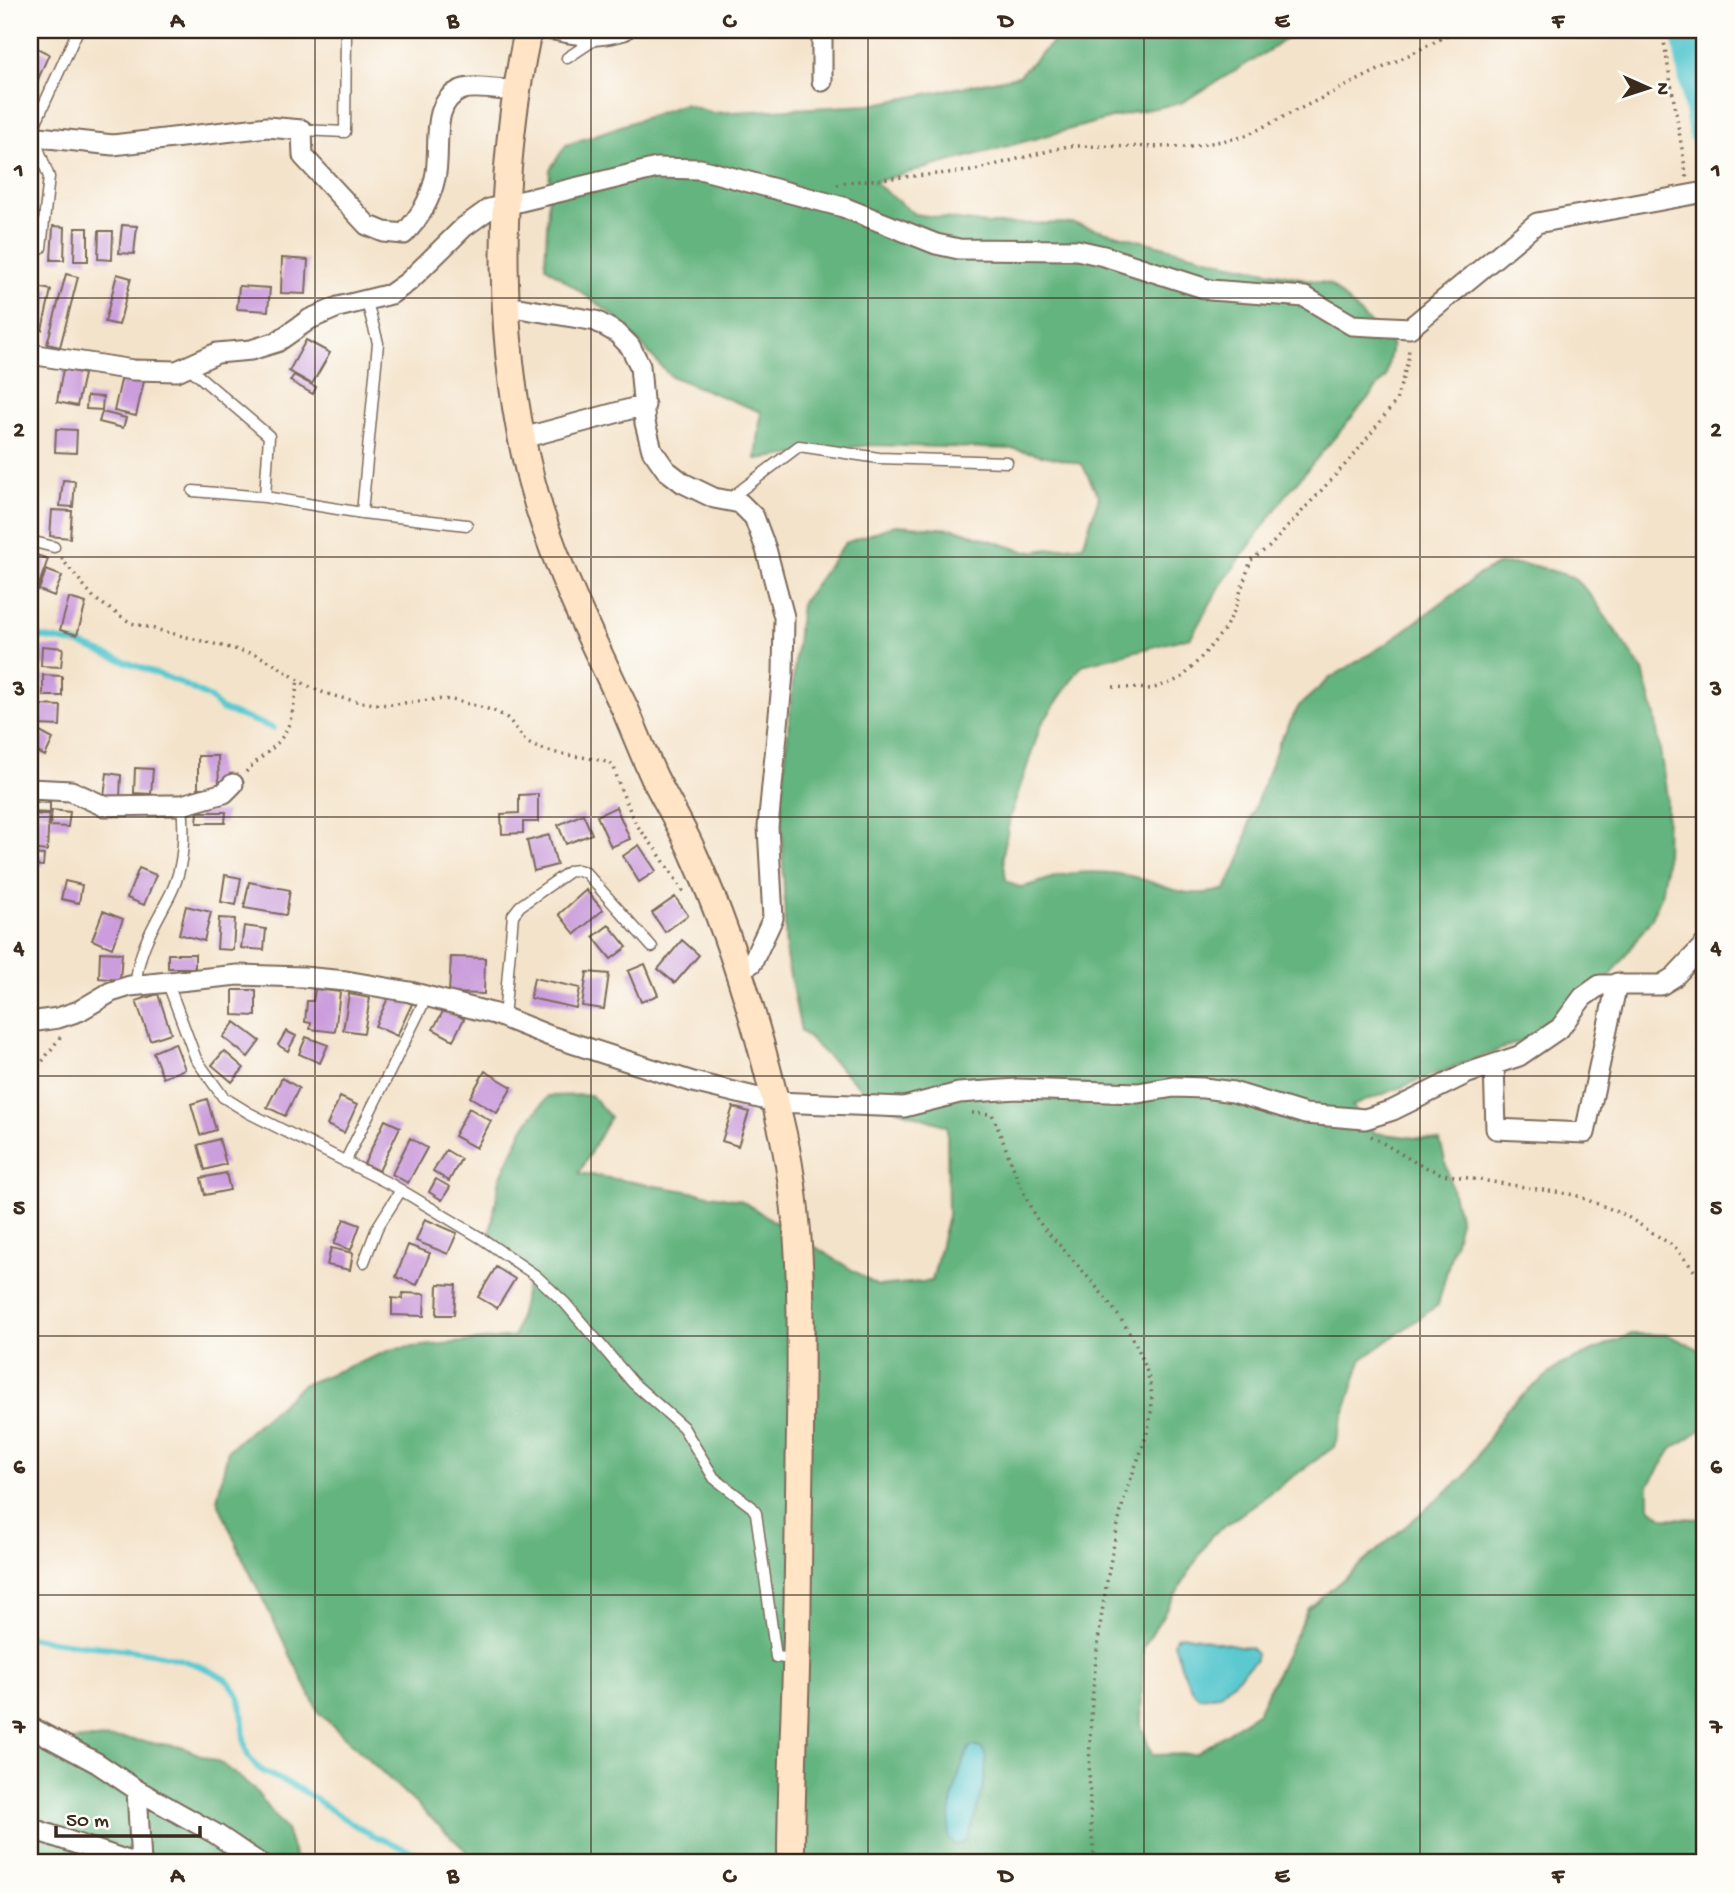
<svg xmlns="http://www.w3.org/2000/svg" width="1735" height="1893" font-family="'Gochi Hand',sans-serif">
<rect width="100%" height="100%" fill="#fdfcf7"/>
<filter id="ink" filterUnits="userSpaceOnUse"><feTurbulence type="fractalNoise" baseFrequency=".0143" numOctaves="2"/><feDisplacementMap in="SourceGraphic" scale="14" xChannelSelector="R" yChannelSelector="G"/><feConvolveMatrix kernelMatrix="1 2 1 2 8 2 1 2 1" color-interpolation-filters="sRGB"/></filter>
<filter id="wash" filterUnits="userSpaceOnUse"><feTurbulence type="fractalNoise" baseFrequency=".00686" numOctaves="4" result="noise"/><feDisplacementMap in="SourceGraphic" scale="28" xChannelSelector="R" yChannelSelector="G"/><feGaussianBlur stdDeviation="1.57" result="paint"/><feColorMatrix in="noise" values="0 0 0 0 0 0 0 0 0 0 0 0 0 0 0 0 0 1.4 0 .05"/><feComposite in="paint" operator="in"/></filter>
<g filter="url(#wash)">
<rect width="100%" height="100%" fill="#f4e3cb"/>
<path fill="#64b47f" stroke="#506f4e" stroke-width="2" d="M1065,30H1297L1273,48L1181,103L1134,112L874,182L914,214L988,224L1073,223L1227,263L1330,284L1392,345L1386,377L1289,491L1221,585L1191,637L1082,665L1041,725L1010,817L1003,855L1006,880L1014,885L1020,887C1034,886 1048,878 1062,875C1077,872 1096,872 1111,873C1157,876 1176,904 1226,889L1241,857L1251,817L1279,743L1299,706L1330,678L1386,644L1481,573L1497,565L1514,564L1536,566L1572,577L1589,593L1643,671L1655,716L1667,797L1666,863L1661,896L1652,918L1610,977L1569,1023L1352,1106L1375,1133L1440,1141L1460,1221L1438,1305L1361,1360L1334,1447L1211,1536L1143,1648L1141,1725L1152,1755L1196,1754L1258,1712L1308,1609L1465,1476L1507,1408L1560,1365L1632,1334L1668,1335L1697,1348L1705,1355V1427L1672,1449L1649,1485V1507L1664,1518L1705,1519V1863H479L319,1713L244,1561L217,1500L228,1450L302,1385L393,1349L514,1337L530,1273L489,1240L500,1178L524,1127L548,1096L591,1095L610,1117L579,1173L740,1200L878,1286L932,1281L948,1215L947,1126L877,1103L801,1031L786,956L781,799L801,604L845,543L895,525L955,529L1027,552L1083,545L1099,497L1082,464L1015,449L871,445L756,459L761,412L670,376L617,318L545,266L550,169L566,145L684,104L713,113L870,105L1018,76Z
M120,1738L182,1747L224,1765L253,1788L286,1830L297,1863H30V1756L69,1740Z"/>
<path fill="#5bc9d0" stroke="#4b7a77" stroke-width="2" d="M1182,1635L1250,1648L1256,1654V1660L1219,1695L1199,1697C1185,1685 1180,1660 1174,1643L1176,1637Z
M974,1746L983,1749C993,1767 974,1822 966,1841L957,1845L948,1839C949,1806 956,1778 969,1748Z"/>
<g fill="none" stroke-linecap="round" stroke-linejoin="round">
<path stroke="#5bc9d0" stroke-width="6" d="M30,635L79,644L179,682L210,698L221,709L273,728
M30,1637C90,1651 168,1644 222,1677C257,1699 232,1741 254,1764C264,1775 282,1779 296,1787C319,1800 340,1817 363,1830C386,1843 413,1850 436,1863"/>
<path stroke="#5bc9d0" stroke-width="35" d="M1688,30L1705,130"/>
</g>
<g id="blocks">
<path fill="#cb9ddc" d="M31,45L49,54L36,84L30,82Z
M122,225L137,226L134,254L119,253Z
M53,226L65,227L64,260H51Z
M75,228H88V261H74Z
M99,231H113L112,260L98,259Z
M282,258L308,260L306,294L281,293Z
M66,274L78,277L60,347L47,344Z
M117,274L131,278L119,325L105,322Z
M33,286L51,290L42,330L30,327V301Z
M239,286L270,288L268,311L237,309Z
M306,340L330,353L312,384L289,371Z
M63,369L84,374L77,406L57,402Z
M294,375L316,387L313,394L290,381Z
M122,376L144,381L136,416L114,411Z
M87,396L103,397L102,410L86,409Z
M102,412L126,418L123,428L99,422Z
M56,429L77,430L76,453L55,452Z
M63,480L75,481L73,507L60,506Z
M52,510L72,511L70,538L50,536Z
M30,553L48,559L37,590L30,588Z
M46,570L62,576L54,596L39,590Z
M69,598L86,603L77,635L60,630Z
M42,646L63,648L61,667L41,666Z
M43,675L62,676V696H43Z
M40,705L61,706L60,726L39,725Z
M38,731L53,739L45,756L30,748Z
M198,756H218L219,788H198Z
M135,768L153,769L151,794L134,793Z
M107,773L121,775L120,798L104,797Z
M538,794V822H523V833L502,834L501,814L519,813V795Z
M30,802L50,803V813L30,812Z
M616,807L630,839L611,847L597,816Z
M52,810L70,812L68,827L50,826Z
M198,812H226L225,823H197Z
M31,814L49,815L47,851L30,849Z
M583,814L592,834L566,844L558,825Z
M549,835L557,865L534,871L527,841Z
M639,845L656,871L639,882L623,856Z
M30,854L44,855L43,866L30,865Z
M139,868L156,875L144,905L127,898Z
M225,875L241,878L236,905L221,902Z
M65,881L82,885L79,903L61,899Z
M249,882L290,890L286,915L244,908Z
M586,890L603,910L575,934L559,914Z
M675,897L688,915L665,932L652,913Z
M186,906L211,912L204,941L179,934Z
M103,911L123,919L112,948L92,940Z
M219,918L235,919L233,950L217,949Z
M609,925L627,947L611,959L593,937Z
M244,926L266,929L264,950L241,948Z
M682,940L699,955L675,983L658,969Z
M100,952L122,953L120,980L99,978Z
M168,954H195V968H168Z
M451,957L485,958L484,994L449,993Z
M645,964L658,995L641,1002L628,971Z
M587,972L609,974L604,1009L582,1006Z
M534,978L580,988L576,1008L530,998Z
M315,989L340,992L335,1032L310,1029L311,1023L305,1022L307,1001H313Z
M233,990H256V1016L233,1015Z
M158,994L171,1033L150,1040L136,1001Z
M349,994L370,998L364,1033L343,1030Z
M390,994L412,1004L397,1036L375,1026Z
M445,1008L464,1019L453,1040L433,1029Z
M235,1022L260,1041L248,1057L223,1037Z
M286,1031L296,1036L288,1051L278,1045Z
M306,1037L328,1045L320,1063L299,1054Z
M175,1043L185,1069L163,1078L153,1052Z
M224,1051L244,1068L232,1082L212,1065Z
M485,1071L512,1087L497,1113L470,1097Z
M282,1078L299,1088L285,1116L267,1107Z
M340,1097L357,1105L344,1133L327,1125Z
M207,1099L216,1130L200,1135L191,1104Z
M733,1107L749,1112L738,1146L722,1141Z
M469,1108L491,1121L476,1148L454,1136Z
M385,1120L400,1127L379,1171L364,1164Z
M410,1138L427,1148L408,1183L392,1174Z
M219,1139L226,1164L205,1170L198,1145Z
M446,1150L461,1159L449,1181L433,1171Z
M226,1173L230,1190L205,1195L201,1178Z
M436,1179L450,1187L442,1200L429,1192Z
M344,1219L360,1225L351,1250L334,1244Z
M425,1219L457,1233L448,1254L416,1241Z
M408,1245L430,1253L417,1285L396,1277Z
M331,1248L353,1253L350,1270L327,1265Z
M496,1267L515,1279L497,1308L478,1297Z
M438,1284L456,1285L454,1315H437Z
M403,1293L425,1294L424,1316L392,1315V1298L402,1299Z"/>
</g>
</g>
<g filter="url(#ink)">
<use href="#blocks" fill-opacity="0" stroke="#7c6b5b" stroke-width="2"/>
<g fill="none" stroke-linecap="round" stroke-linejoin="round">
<g stroke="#7c6b5b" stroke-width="13">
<path id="lane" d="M567,58L597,38
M302,130L345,132L346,30
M30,135L78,30
M34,137L49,177L41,248
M187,366L269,436L265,497L362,513L378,343L367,302
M193,491L265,497
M728,500L799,446L879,458L1007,462
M362,513L467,525
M30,541L54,547
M167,981L196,1059L223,1097L249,1113L394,1186L481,1238L535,1275L565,1303L633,1383L683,1427L714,1478L752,1507L756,1513L776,1657L795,1659
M136,985C137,951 155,924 170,895C184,868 185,835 182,805
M504,1018L513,915L520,906L570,871L578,870L585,872L652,947
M345,1162L427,996
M364,1262L377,1228L401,1190"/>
</g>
<g stroke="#7c6b5b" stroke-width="23">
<path id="street" d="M554,30C582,36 596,38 624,30
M822,30V81
M30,136L113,145L267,127L302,130L303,156L367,225L384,232L404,234C420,217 430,201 435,178C442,151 428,103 461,90C472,85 502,90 515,91
M507,306L596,321L617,333L630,346L640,366L645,423L652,450L666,470L683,483L714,498L740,503L754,517L766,549L784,617L783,674L768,827L773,918L752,963L738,970
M30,354L133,370L177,371L217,353L251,350L277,342L310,319L338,307L391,294L408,282L464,227L489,209L657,168L700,169L843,207L936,244L959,249L1077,250L1104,256L1210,290L1305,297L1352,325L1410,328L1537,223L1705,192
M523,438L645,405
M30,789L71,791L104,806L167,805H182L224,793L233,784
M30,1022L58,1018L79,1011L111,992L130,986L238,975L303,977L346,981L410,992L495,1014L550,1036L624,1060L693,1082L775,1102L904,1107L959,1093L1017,1089L1138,1093L1174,1087L1204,1088L1233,1092L1305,1114L1365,1119L1393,1110L1468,1073L1519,1056L1560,1028L1583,997L1600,985H1661L1674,977L1705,944
M1494,1065L1496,1129L1585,1133L1617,983
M30,1727L97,1763L137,1790L216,1834L259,1863
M137,1790L141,1863
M30,1828L134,1863"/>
</g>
<g stroke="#7c6b5b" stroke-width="30">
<path id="secondary" d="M528,30C496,180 494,360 539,508C561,578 594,644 625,709C635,732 644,756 655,779C668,804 683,829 694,855C733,941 762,1042 783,1134C804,1230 801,1329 800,1427C799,1497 798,1566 797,1636C795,1712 791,1787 791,1863"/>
</g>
<path stroke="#7c6b5b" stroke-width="3.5" stroke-dasharray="2 5" stroke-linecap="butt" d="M1662,30L1687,179
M837,185L847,182L971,171L1068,146L1190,147L1243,137L1459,30
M61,558L95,599L131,623L254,654C272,661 284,671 300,681C321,695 351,701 376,704C404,707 434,694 461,702C475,706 495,709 507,718C516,726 521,740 532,745C558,757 584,755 610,763L614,767L620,788L636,824L657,851L685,894
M1113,687L1151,689L1170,683L1183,677L1206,652L1223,631L1233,614L1251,560L1269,547L1354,455L1396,401L1408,361L1409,347
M246,772C258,758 277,748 286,731C293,717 295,696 298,680
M30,1078L61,1036
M972,1113L992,1114C1006,1147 1018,1184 1035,1216C1043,1229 1056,1241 1066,1252C1100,1291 1139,1332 1150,1384C1159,1426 1131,1467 1122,1507C1097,1614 1080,1754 1095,1863
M1371,1136L1418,1164L1442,1174L1575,1195L1623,1214L1675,1247L1705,1284"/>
<use href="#lane" stroke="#fff" stroke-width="10"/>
<use href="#street" stroke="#fff" stroke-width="19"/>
<use href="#secondary" stroke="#ffe4c6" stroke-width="26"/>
</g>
</g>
<path fill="none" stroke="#3b2a1e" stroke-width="2" stroke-opacity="0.55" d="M315,30V1863M591,30V1863M868,30V1863M1144,30V1863M1420,30V1863M30,298H1705M30,557H1705M30,817H1705M30,1076H1705M30,1336H1705M30,1595H1705"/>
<rect width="1735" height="1893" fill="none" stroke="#fdfcf7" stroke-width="77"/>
<g transform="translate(1648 88) rotate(93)" stroke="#fdfcf7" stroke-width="5" paint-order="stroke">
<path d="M0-5L12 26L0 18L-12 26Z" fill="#3b2a1e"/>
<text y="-10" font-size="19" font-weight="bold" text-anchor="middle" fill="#3b2a1e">N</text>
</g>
<path d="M56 1826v10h144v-10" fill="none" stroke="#3b2a1e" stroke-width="3.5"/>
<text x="66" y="1826" font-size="21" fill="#3b2a1e" stroke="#fdfcf7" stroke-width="5" paint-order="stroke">50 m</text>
<rect x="38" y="38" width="1658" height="1816" fill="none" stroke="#3b2a1e" stroke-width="2.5"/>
<g font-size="23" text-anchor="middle" font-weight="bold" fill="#3b2a1e">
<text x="177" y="27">A</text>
<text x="453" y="27">B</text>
<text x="729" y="27">C</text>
<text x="1006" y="27">D</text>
<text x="1282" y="27">E</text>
<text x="1558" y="27">F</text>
<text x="19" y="176">1</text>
<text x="1716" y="176">1</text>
<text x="19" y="436">2</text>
<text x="1716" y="436">2</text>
<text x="19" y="695">3</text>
<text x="1716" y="695">3</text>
<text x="19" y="954">4</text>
<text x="1716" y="954">4</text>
<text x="19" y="1214">5</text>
<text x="1716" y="1214">5</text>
<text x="19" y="1473">6</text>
<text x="1716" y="1473">6</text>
<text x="19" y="1733">7</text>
<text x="1716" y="1733">7</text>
<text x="177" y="1882">A</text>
<text x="453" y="1882">B</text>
<text x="729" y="1882">C</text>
<text x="1006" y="1882">D</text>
<text x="1282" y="1882">E</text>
<text x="1558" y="1882">F</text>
</g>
</svg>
